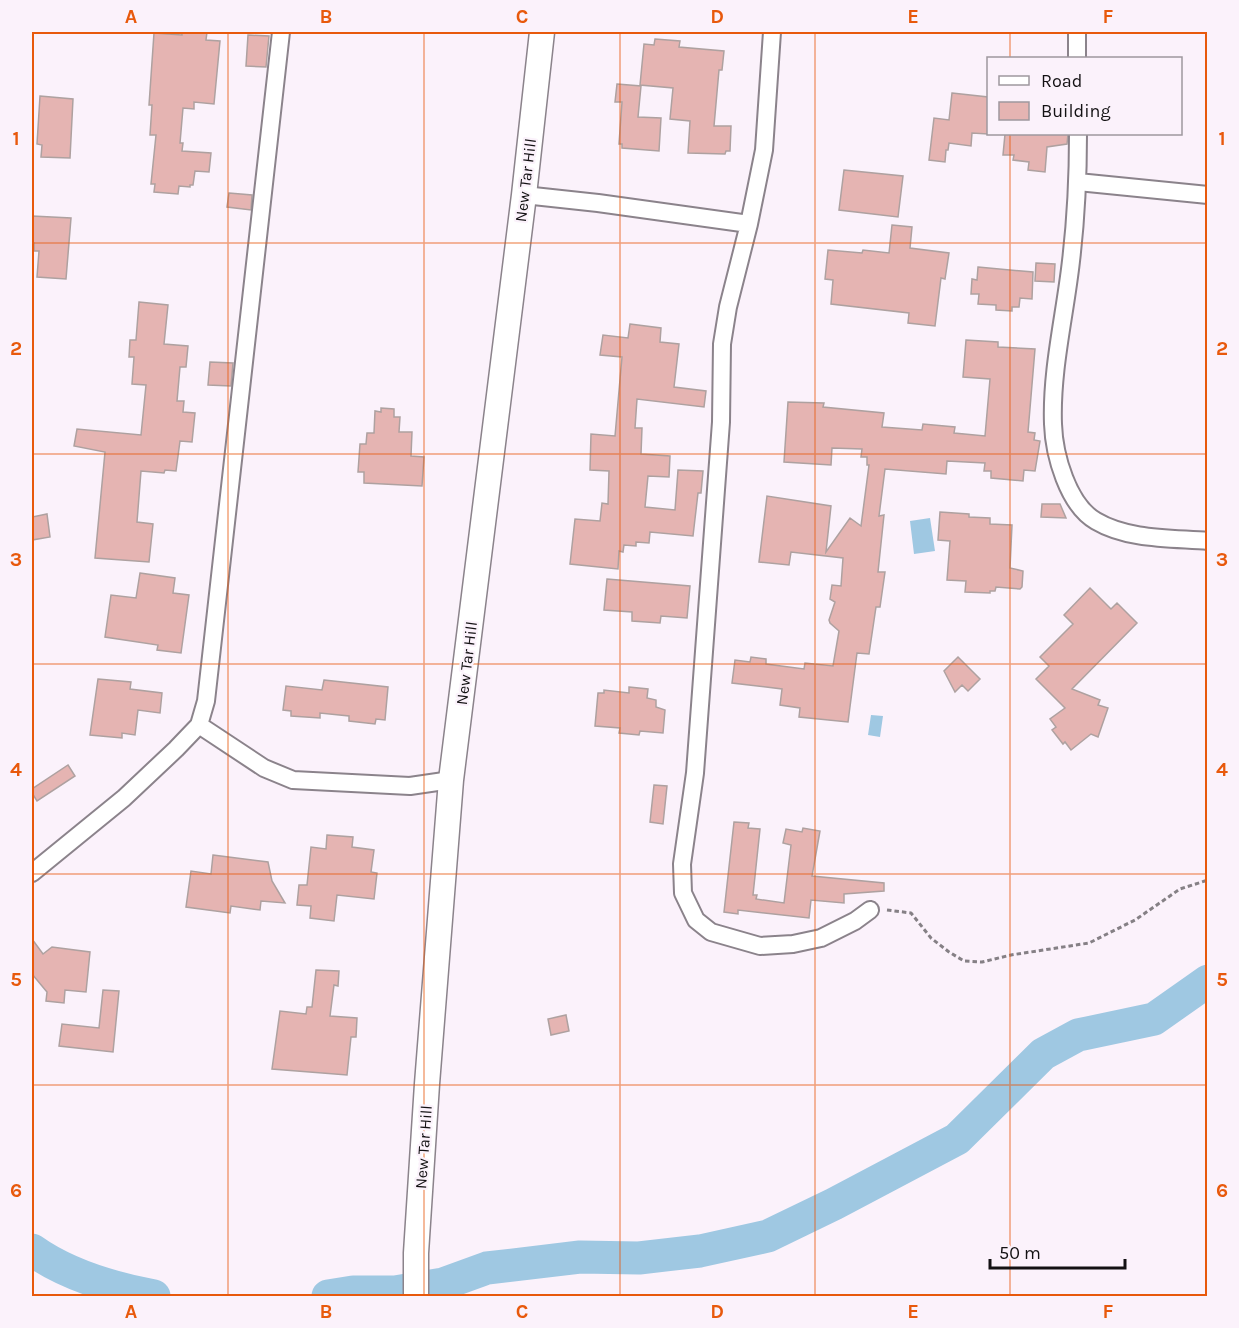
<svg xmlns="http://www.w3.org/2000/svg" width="1239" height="1328" font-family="Karla,sans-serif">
<rect width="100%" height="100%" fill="#fbf2fb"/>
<path fill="#9fc8e2" d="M930,518L935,551L914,554L910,521Z
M871,715L883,716L880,737L868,735Z"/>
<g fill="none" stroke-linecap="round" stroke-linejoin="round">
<path stroke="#9fc8e2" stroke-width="33" d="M32,1250C67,1275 111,1288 154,1296
M328,1296L353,1292H395L443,1284L487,1268L580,1257L639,1258L700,1251L768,1236L834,1204L957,1139L1043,1054L1078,1035L1154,1019L1208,981"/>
</g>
<path fill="#e5b4b2" stroke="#aea1a0" stroke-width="1.5" d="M182,32H207L206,40L220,41L214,104L194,102V109L183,108L180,143H183L182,151L211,153L209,172L195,171L193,185H190V187L179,186L178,194L154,192L155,184H151L156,135H150L152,105H149L154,33L182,35Z
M248,35L269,36L266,67L246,66Z
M655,39L680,41L679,47L724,51L722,70H719L714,126H731L730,151H726L725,154L688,153L690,121L670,119L673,88L640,85L644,44L654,45Z
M617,84L641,86L638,117L661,118L659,151L622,148V144H619L622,102H615Z
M952,93L988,97V134L972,133L971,146L949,143L948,150H946L945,162L929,160L934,118L949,120Z
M40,96L73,99L70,158L41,157L42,145L37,144Z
M1005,134H1068L1067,144L1047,147L1045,172L1028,170L1029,162L1013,160L1014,155H1003Z
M844,170L903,176L898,217L839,210Z
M229,193L252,195L251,210L227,207Z
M32,216L71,218L66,279L37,277L39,251H34V243H32Z
M892,225L912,227L910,248L949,253L945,279L941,278L935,326L908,323L909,313L831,304L833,280L825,279L828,250L862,253L863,250L889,253Z
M1036,263L1055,264L1054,282L1035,281Z
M978,267L1033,272L1032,299L1020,298L1019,307H1012V311L996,310V305L978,304L979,294H971L972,279L977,280Z
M139,302L168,305L164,344L188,346L186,367H180L177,401H184L183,412L195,413L192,442L180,441L176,471L165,470L164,473L141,471L137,522L153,524L149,562L95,558L105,452L74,446L77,429L141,435L146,385L132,384L134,357H129L130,340H136Z
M630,324L661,328L660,342L679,344L674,387L706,391L704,407L637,399L635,428H642L641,454L670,456L669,477L648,476L645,507L675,510L678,470L703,471L701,493H698L693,536L650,532L649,543L636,542V546L624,545L623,552L619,551L618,569L570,564L575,519L600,521L602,503L608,504L609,471L590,470L591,434L615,436L622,357L600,355L603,335L628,338Z
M966,340L998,342V347L1035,349L1028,432L1035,433L1034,440L1040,441L1035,471L1024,470L1023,481L991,478V471H984L985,463L947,461L946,474L885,469L879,516L884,515L878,572H885L880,607H876L869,654L857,653L848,722L799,717L800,708L780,705L782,689L732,683L735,660L750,662L751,657L766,659V664L804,669L805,663L833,666L839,631L830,623L829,620L835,602L830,599L832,585L841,586L843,558L791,552L789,565L759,562L767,496L831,506L826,552L850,518L861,526L869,465H867V457H861L862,449L832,448L831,465L784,462L788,402L824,403L823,407L884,413L882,427L922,430L923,424L955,427L954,433L985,436L990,379L963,377Z
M210,362L233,363L231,386L208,385Z
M381,408L394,409V417H400L399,432H412L411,456L424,457L422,486L364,483V472H358L360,444H366L367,433H374L375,411L381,412Z
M1042,504H1060L1066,518L1041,517Z
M940,512L969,514V517L990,518V524L1012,525L1010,568L1023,571L1022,587L1020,589L996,587L995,591H990V593L965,592L966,581L947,580L950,541L938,540Z
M47,514L50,537L32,540V517Z
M140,573L175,578L173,593L189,595L181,653L157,650L158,645L105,637L111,595L136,598Z
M607,579L690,586L687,618L661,616L660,623L632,621V612L604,610Z
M1090,588L1111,609L1117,603L1137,623L1072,689L1100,700L1098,705L1108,708L1098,737L1091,734L1071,750L1065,742L1063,744L1052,730L1056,727L1050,719L1065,708L1036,679L1049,666L1040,657L1073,624L1064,615Z
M958,657L980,679L968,691L962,685L955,692L944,671Z
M98,679L131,682L130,689L162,693L160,713L138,710L135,735L122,733V738L90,735Z
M324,680L388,687L385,720L376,719L375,724L349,721V716L320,713V718L291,716V711L283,710L286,686L322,690Z
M629,687L648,689L647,698L656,700V707L665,710L663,733L640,731L639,735L619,733L620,728L595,726L598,693H604V690L629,693Z
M68,765L75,776L37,801L32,793V789Z
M654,785L667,786L663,824L650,822Z
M734,822L749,823L748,828L760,829L753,895H757L756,899L784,903L791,845L783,843L786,829L802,832L803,828L820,831L812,876L884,883V891L844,894V903L811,900L809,918L738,910V914L724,912Z
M327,835L353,837L352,847L374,850L371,872L377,873L374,899L337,895L334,921L310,918L311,906L297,905L299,885H307L311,847L326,849Z
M213,855L268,862L272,881L285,903L261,901L260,910L231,906L230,913L186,907L191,871L211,874Z
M32,939L43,954L52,947L90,952L86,992L65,990L64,1003L46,1001L47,992L32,974Z
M316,970L339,971L338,986L334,985L330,1016L357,1018L356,1037H351L347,1075L272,1069L280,1011L306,1014L307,1007H312Z
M103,990L119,991L113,1052L59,1046L62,1024L99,1028Z
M566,1015L569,1031L551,1035L548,1019Z"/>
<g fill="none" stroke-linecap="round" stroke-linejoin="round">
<g stroke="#8b838b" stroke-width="20">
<path id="street" d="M772,32L764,150L749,224L728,307L722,344L721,422L695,773L682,864L683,893L696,920L711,932L760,946L793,944L821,938L855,921L870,910
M1077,58V32
M1078,134C1078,176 1076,219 1071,261C1065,315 1051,370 1053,424C1054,455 1068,505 1096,521C1128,540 1172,538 1208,541
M1078,182L1208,195
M524,195L598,203L749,224
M199,725L264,768L293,780L410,786L451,780
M32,873L124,798L176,749L199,725L206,701L281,32"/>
</g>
<g stroke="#8b838b" stroke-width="27">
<path id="secondary" d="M416,1296V1253L427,1084L451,780L524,195L542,32"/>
</g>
<path stroke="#858085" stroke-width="3" stroke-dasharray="4.5 3" stroke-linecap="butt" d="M887,910L911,913L931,938L949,952L964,961L982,962L1011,955L1089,943L1135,920L1180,889L1208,880"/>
<use href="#street" stroke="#fff" stroke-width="16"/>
<use href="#secondary" stroke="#fff" stroke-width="24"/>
</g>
<path fill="none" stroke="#e8590c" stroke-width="1.5" stroke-opacity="0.55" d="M228,32V1296M424,32V1296M620,32V1296M815,32V1296M1010,32V58M1010,134V1296M32,243H1208M32,454H1208M32,664H1208M32,874H1208M32,1085H1208"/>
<g text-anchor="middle" stroke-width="4.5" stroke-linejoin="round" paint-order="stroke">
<g font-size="16" fill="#131113" stroke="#fbf2fb">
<text transform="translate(525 180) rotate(-83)" y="6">New Tar Hill</text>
<text transform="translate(466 663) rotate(-83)" y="6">New Tar Hill</text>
<text transform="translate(423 1147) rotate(-86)" y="6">New Tar Hill</text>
</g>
</g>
<rect width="1239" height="1328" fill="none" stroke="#fbf2fb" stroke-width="66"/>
<rect x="987" y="57" width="195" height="78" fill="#fbf2fb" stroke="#9e989e" stroke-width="1.5"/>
<rect x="999" y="76" width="30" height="9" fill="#ffffff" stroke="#9e989e" stroke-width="1.5"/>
<text x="1041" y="87" font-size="18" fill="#131113">Road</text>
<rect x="999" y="102" width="30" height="18" fill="#e5b4b2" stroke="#9e989e" stroke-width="1.5"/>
<text x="1041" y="117" font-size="18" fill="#131113">Building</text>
<path d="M990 1259v9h135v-9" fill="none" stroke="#131113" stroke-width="3"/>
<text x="999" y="1259" font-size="18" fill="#131113" stroke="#fbf2fb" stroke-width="4.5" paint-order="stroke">50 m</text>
<rect x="33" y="33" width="1173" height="1262" fill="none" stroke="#e8590c" stroke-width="2"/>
<g font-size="20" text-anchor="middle" font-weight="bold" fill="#e8590c">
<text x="131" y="23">A</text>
<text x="326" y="23">B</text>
<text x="522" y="23">C</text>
<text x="717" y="23">D</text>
<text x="913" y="23">E</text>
<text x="1108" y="23">F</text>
<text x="16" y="145">1</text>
<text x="1222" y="145">1</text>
<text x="16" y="355">2</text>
<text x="1222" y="355">2</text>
<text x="16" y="566">3</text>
<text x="1222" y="566">3</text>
<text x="16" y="776">4</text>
<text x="1222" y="776">4</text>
<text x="16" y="986">5</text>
<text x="1222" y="986">5</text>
<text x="16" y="1197">6</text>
<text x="1222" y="1197">6</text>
<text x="131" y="1318">A</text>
<text x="326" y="1318">B</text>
<text x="522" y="1318">C</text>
<text x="717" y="1318">D</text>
<text x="913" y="1318">E</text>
<text x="1108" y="1318">F</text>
</g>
</svg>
